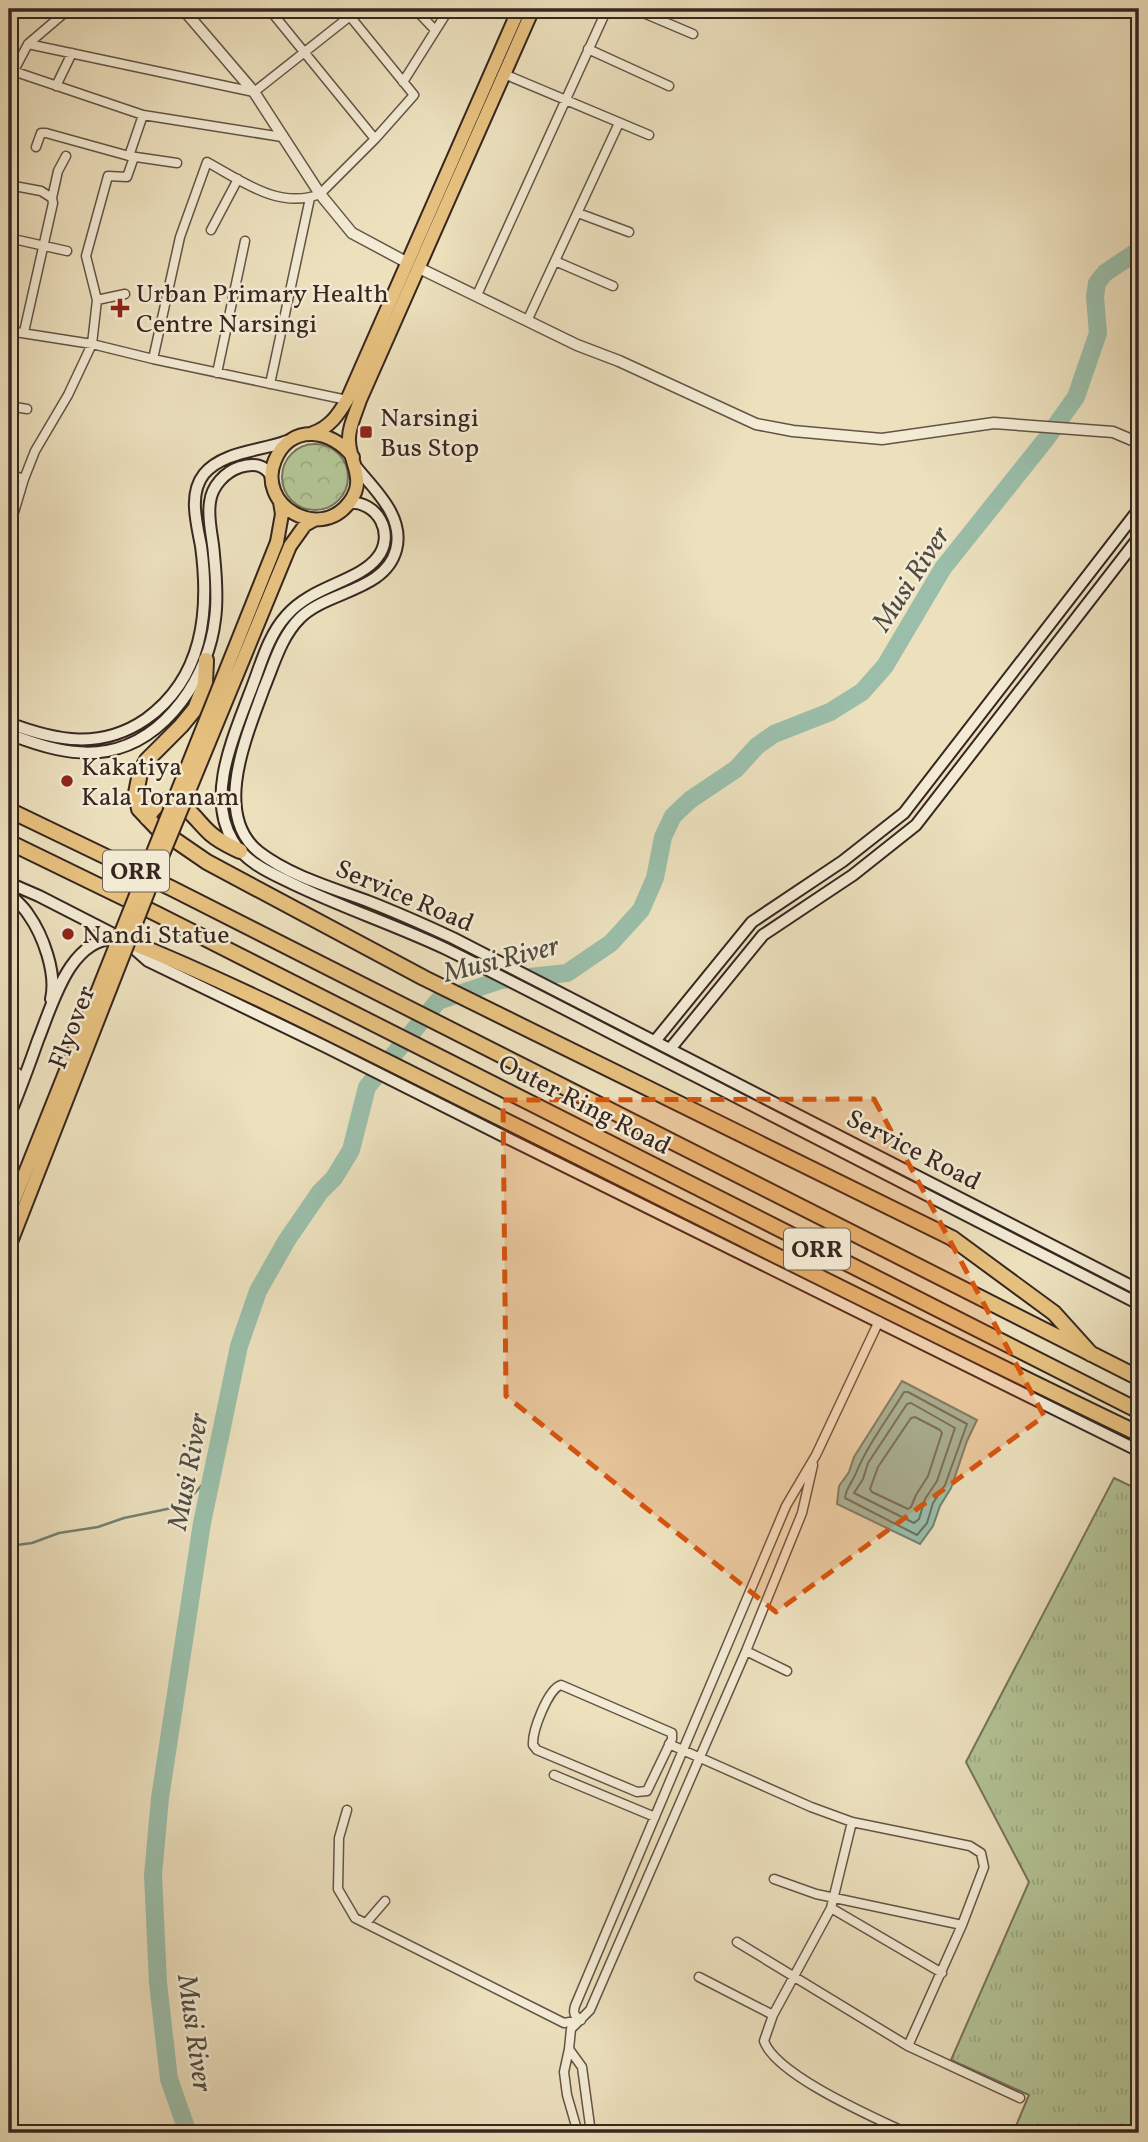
<svg xmlns="http://www.w3.org/2000/svg" width="1148" height="2142" font-family="Vollkorn,serif">
<defs>
<pattern id="grass-tufts" width="24" height="20" patternUnits="userSpaceOnUse" patternTransform="scale(1.75)"><rect width="24" height="20" fill="#b3c395"/><path d="M3 7l-1-3M5 7V3M7 7l1-3M15 17l-1-3M17 17v-4M19 17l1-3" fill="none" stroke="#9ba780"/></pattern>
<pattern id="forest-crowns" width="20" height="18" patternUnits="userSpaceOnUse" patternTransform="scale(1.75)"><rect width="20" height="18" fill="#b3c395"/><path d="M2 6a3 3 0 1 1 6 0M12 15a3 3 0 1 1 6 0" fill="none" stroke="#9ba780"/></pattern>
</defs>
<rect width="100%" height="100%" fill="#ece0bd"/>
<filter id="stains"><feTurbulence type="fractalNoise" baseFrequency=".00286" numOctaves="4"/><feColorMatrix values="0 0 0 0 .2 0 0 0 0 .09 0 0 0 0 .02 0 0 0 .5 -.17"/></filter>
<radialGradient id="worn" r=".72"><stop offset=".6" stop-color="#630" stop-opacity="0"/><stop offset="1" stop-color="#630" stop-opacity=".3"/></radialGradient>
<path fill="url(#grass-tufts)" stroke="#75745a" stroke-width="2" d="M1114,1478L1139,1490V2133H1013L1029,2095L951,2060L1029,1882L966,1762Z"/>
<path fill="url(#forest-crowns)" stroke="#75745a" stroke-width="2" d="M282 477a33 33 0 1 1 66 0a33 33 0 1 1-66 0Z"/>
<path fill="#9abeaa" stroke="#728173" stroke-width="2" d="M902,1381L977,1420L967,1441L951,1488L940,1506L933,1526L920,1544L837,1504L839,1486L849,1472L854,1457Z"/>
<g fill="none" stroke-linecap="round" stroke-linejoin="round">
<path stroke="#687265" stroke-width="2" d="M904,1392H908L967,1424L945,1485L933,1503L927,1523L917,1535L845,1498C846,1488 852,1483 856,1473C868,1444 887,1420 904,1392Z
M911,1403L955,1428L937,1481L925,1499L919,1519L914,1523L854,1493L863,1479L868,1463L907,1404Z
M915,1417L940,1430L942,1433L928,1476L916,1495L911,1507L908,1509L872,1492L870,1489L878,1467L911,1418Z"/>
<path stroke="#728173" stroke-width="2.5" d="M9,1546L32,1543L59,1533L98,1527L124,1518L172,1508L192,1496L212,1474"/>
<path stroke="#9abeaa" stroke-width="18" d="M188,2133L169,2079L158,1983L153,1875L160,1798L202,1523L239,1346L258,1291L287,1240L320,1192L334,1178L351,1150L367,1087L438,1001L501,980L567,973L611,943L641,910L655,878L663,837L673,816L690,800L736,769L757,746L774,734L830,712L862,692L885,666L943,568L1046,439L1076,397L1098,333L1095,297L1097,283L1105,273L1139,250"/>
<g stroke="#645447" stroke-width="11">
<path id="minor" d="M269,9L375,139
M415,9L435,30
M634,9L693,34
M28,44L254,92L359,9
M588,49L669,86
M13,71L143,115L282,137
M504,74L649,135
M9,80L28,44L69,9
M403,82L449,9
M56,86L72,53
M36,147L41,133H46L129,156L143,115
M129,156L177,163
M9,185L41,191L52,198L53,203L24,332
M52,198L58,171L66,156
M578,213L629,232
M211,230L238,179
M9,238L67,251
M555,261L613,286
M477,295L607,9
M97,300L125,294
M528,319L619,123
M9,331L92,344L153,359L347,400
M153,359L180,237L207,162C242,181 279,210 320,194L375,139L414,95L344,9
M217,373L245,241
M270,384L310,198
M9,406L27,409
M9,474L24,479L35,451L68,395L92,344L97,300L86,256L108,176L127,177L134,157
M12,519L24,479
M9,1066L24,1078
M746,1651L787,1671
M561,1685L672,1733V1739L647,1791L637,1792L537,1750L533,1745C532,1731 548,1689 561,1685Z
M669,1744L811,1807L852,1822L970,1846L981,1853L984,1867L962,1925L908,2046
M554,1775L655,1817
M347,1810L339,1838L338,1889L355,1918L564,2023L581,2020
M852,1822L831,1908L773,2015L764,2041C776,2075 873,2117 907,2133
M774,1879L816,1894L962,1925
M831,1908L942,1973
M366,1923L385,1901
M737,1942L908,2046L1020,2098
M9,1975L13,1977
M699,1977L773,2015
M581,2020C574,2016 573,2013 575,2006L786,1506L816,1455L879,1321
M569,2049L564,2072L567,2095L578,2133
M591,2133L582,2067L569,2049L571,2029L590,2010L746,1651L802,1513L813,1465"/>
</g>
<g stroke="#645447" stroke-width="13">
<path id="tertiary" d="M183,9L254,92L320,194L352,233L408,263
M419,268L577,345L619,361L756,424L793,431L882,439L994,423L1113,432L1139,443"/>
</g>
<g stroke="#372620" stroke-width="14">
<path id="secondary" d="M356,467C375,490 405,517 396,550C385,591 327,591 300,618C281,637 274,664 264,688C248,733 211,814 259,852C290,876 333,888 370,902C398,913 425,925 453,938L1139,1290
M348,503C378,500 396,535 377,558C358,582 311,586 286,616C267,637 260,668 249,695C233,738 206,797 233,841C244,860 266,871 285,880C337,906 393,924 446,949C531,991 614,1035 699,1078C845,1154 992,1229 1139,1304
M9,723C56,741 101,750 146,719C203,678 210,612 201,546C197,524 188,494 204,474C223,451 262,451 287,441
M9,734C40,746 74,757 107,751C167,740 209,675 215,619C218,598 216,575 214,555C213,537 207,519 210,502C212,486 225,472 240,467C254,463 264,464 272,477
M9,883L39,896L123,939L148,961L326,1047L503,1136L1139,1451
M9,893C15,900 23,906 28,914C43,935 57,973 51,999
M655,1041L752,922L843,861L904,813L1139,509
M670,1049L763,935L853,875L916,825L1139,537
M9,1117C19,1092 29,1066 38,1040C52,1006 70,936 117,939"/>
</g>
<g stroke="#372620" stroke-width="16">
<path id="primary" d="M313,433C330,427 338,415 347,400L519,9
M353,457C332,429 291,423 275,460C256,505 319,542 349,503C367,479 350,465 349,441C348,428 356,413 360,400L533,9
M277,542L282,514L280,502
M290,546L305,525L314,520"/>
</g>
<g stroke="#372620" stroke-width="18">
<path id="motorway" d="M206,660L205,684L195,709L181,726L147,760L140,773L136,793L139,809L156,827L207,862L424,978L952,1238L1054,1313L1091,1354
M9,810L171,888L1139,1378
M147,818C172,777 193,819 211,834C220,842 230,846 240,851
M9,842L157,914L1139,1411
M123,939C252,991 374,1056 498,1117C712,1223 924,1331 1139,1434"/>
</g>
<use href="#minor" stroke="#f3ebd4" stroke-width="8"/>
<use href="#tertiary" stroke="#f3ebd4" stroke-width="10"/>
<use href="#secondary" stroke="#f3ebd4" stroke-width="10"/>
<use href="#primary" stroke="#e6c07e" stroke-width="12"/>
<use href="#motorway" stroke="#e6c07e" stroke-width="14"/>
<g stroke="#372620" stroke-width="16" stroke-linecap="butt">
<path id="primary-bridge" d="M9,1213L277,542
M9,1247L163,854L290,546"/>
</g>
<use href="#primary-bridge" stroke="#e6c07e" stroke-width="12"/>
</g>
<path fill="#d6540e" fill-opacity="0.2" stroke="#d6540e" stroke-width="5" stroke-dasharray="14 9" stroke-linejoin="round" d="M874,1099L1044,1416L776,1612L506,1396L503,1100Z"/>
<g fill="#8f2418" stroke="#f3ebd4" stroke-width="2.5">
<path d="M116.5 297.5h7v7h7v7h-7v7h-7v-7h-7v-7h7z"/>
<rect x="359" y="425" width="14" height="14" rx="3.5"/>
<circle cx="67" cy="781" r="7"/>
<circle cx="68" cy="934" r="7"/>
</g>
<g text-anchor="middle" stroke-width="5" stroke-linejoin="round" paint-order="stroke">
<g fill="#f3ebd4" stroke="#6f6156" stroke-width="2">
<rect x="103" y="850.5" width="66" height="41" rx="5"/>
<rect x="784" y="1228.5" width="66" height="41" rx="5"/>
</g>
<g font-size="24" font-weight="bold" fill="#372620">
<text x="136" y="879">ORR</text>
<text x="817" y="1257">ORR</text>
</g>
<g font-size="26" fill="#372620" stroke="#f3ebd4" text-anchor="start">
<text x="136" y="302">Urban Primary Health<tspan x="136" dy="30">Centre Narsingi</tspan></text>
<text x="380" y="426">Narsingi<tspan x="380" dy="30">Bus Stop</tspan></text>
<text x="81" y="775">Kakatiya<tspan x="81" dy="30">Kala Toranam</tspan></text>
<text x="82" y="943">Nandi Statue</text>
</g>
<g font-size="26" fill="#372620" stroke="#f3ebd4">
<text transform="translate(405 895) rotate(23)" y="9">Service Road</text>
<text transform="translate(71 1027) rotate(-69)" y="9">Flyover</text>
<text transform="translate(585 1104) rotate(27)" y="9">Outer Ring Road</text>
<text transform="translate(914 1149) rotate(27)" y="9">Service Road</text>
</g>
<g font-size="28" font-style="italic" fill="#504c42" stroke="#f3ebd4">
<text transform="translate(910 578) rotate(-57)" y="10">Musi River</text>
<text transform="translate(501 958) rotate(-14)" y="10">Musi River</text>
<text transform="translate(187 1471) rotate(-79)" y="10">Musi River</text>
<text transform="translate(196 2033) rotate(82)" y="10">Musi River</text>
</g>
</g>
<rect width="1148" height="2142" fill="none" stroke="#ece0bd" stroke-width="35"/>
<rect x="10" y="10" width="1127" height="2121" fill="none" stroke="#372620" stroke-width="3.5"/>
<rect x="18" y="18" width="1113" height="2107" fill="none" stroke="#372620" stroke-width="2"/>
<rect width="100%" height="100%" filter="url(#stains)"/>
<rect width="100%" height="100%" fill="url(#worn)"/>
</svg>
